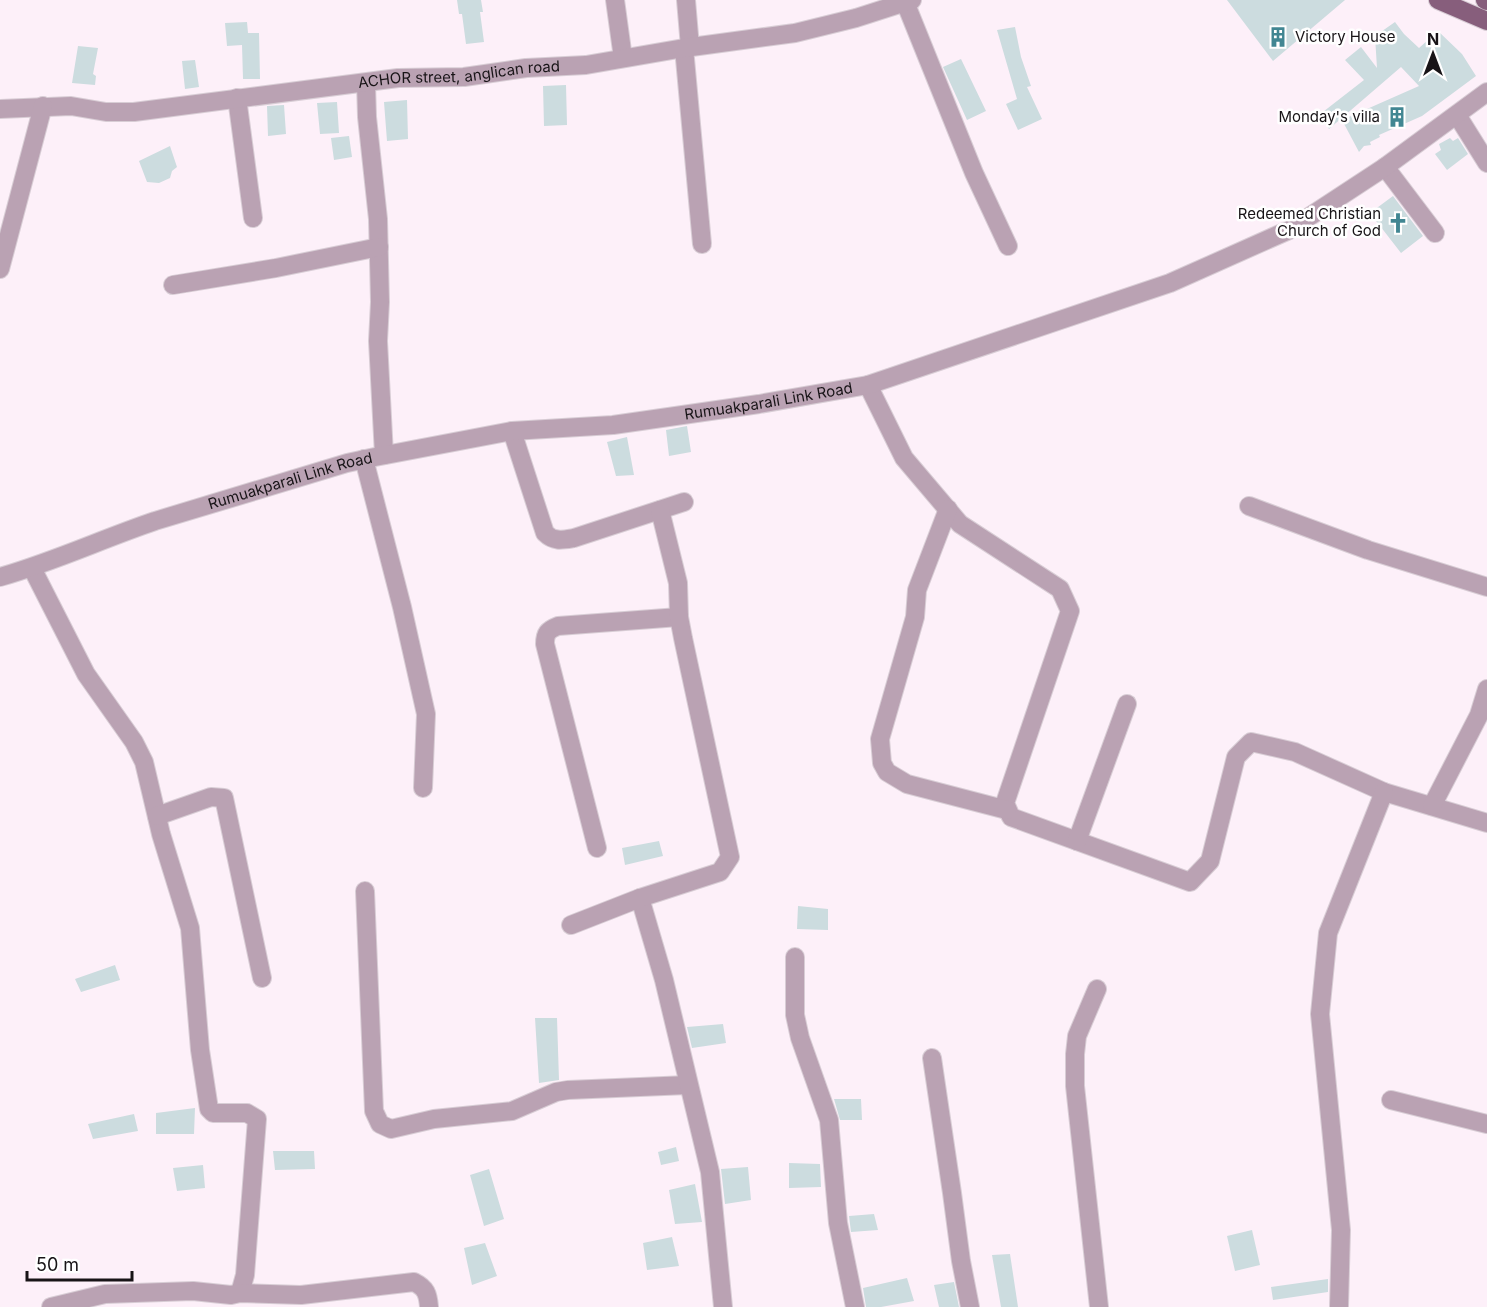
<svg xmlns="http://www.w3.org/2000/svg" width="1487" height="1307" font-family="Inter,sans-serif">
<rect width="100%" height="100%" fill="#fdf0f9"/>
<path fill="#ccdcdf" d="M457,0H481L483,12H480L484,42L466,44L462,14H459Z
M1227,0H1345L1273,61Z
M247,22L248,33H259L260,79H243L242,45L227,46L225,23Z
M1395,22L1404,34L1419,48L1438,31L1462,54L1476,76L1422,116L1379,135L1380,137L1370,142L1371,145L1364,146L1359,152L1342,120L1419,86L1401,67L1329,129L1319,115L1364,80L1345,60L1361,47L1377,68L1375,36Z
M1015,27L1021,57L1031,86L1027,87L1042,119L1018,130L1006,104L1017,99L997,30Z
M78,46L98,48L93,74L96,76L95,85L72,83Z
M961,59L986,111L967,120L943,67Z
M195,60L199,87L185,89L182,61Z
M566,85L567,125L544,126L543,86Z
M407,100L408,139L387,141L384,102Z
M337,102L339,133L320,134L317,103Z
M284,105L286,134L268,136L267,106Z
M349,136L352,157L334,160L331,138Z
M1450,138L1453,141L1458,138L1468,154L1447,170L1435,154L1441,150L1439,144Z
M170,146L177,167L172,171L170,178L159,183L147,182L139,161Z
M1393,196L1423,236L1401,253L1370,213Z
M687,426L691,452L669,456L666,430Z
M627,437L634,475L616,476L607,442Z
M659,841L663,856L625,865L622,848Z
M798,906L828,909V930L797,929Z
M115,965L120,980L81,992L75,979Z
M535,1018H557L559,1080L539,1083Z
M723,1024L726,1043L692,1048L687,1027Z
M834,1099H861L862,1120H840Z
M195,1108L194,1134H156V1113Z
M134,1114L138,1131L93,1139L88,1124Z
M676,1147L679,1161L661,1165L658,1152Z
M273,1151H314L315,1169L275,1170Z
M789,1163L820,1164L821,1187L789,1188Z
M203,1165L205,1188L177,1191L173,1168Z
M748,1167L751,1200L725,1204L721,1169Z
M489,1169L504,1219L484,1226L470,1175Z
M695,1184L702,1222L675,1224L669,1190Z
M874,1214L878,1230L851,1232L849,1216Z
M1252,1230L1260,1265L1235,1271L1227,1236Z
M672,1237L679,1266L647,1270L643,1243Z
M485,1243L497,1276L472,1285L464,1248Z
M1010,1254L1018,1307H1001L992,1255Z
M907,1278L914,1301L881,1307H866L863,1288Z
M1328,1279V1292L1273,1300L1271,1287Z
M954,1282L959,1307H939L934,1285Z"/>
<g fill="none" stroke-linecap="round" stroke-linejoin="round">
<g stroke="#d8cdd5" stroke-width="20">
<g id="minor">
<path d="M615,0L623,58"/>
<path d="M686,0L690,47"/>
<path d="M905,2L974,173L1008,246"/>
<path d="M684,48L702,244"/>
<path d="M366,83L367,117L378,219L380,302L378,341L384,455"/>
<path d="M237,98L253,218"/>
<path id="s1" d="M0,109L71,106L106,112H134L398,78L464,77L526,68L586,65L684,48L795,33L856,18L912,0"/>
<path d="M1457,115L1487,163"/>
<path d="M1385,167L1435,233"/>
<path d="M0,269L43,106"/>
<path d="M173,285L276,268L379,247"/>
<path d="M868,385L904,458L960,524L1060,589L1070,611L1005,803L1011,817L1190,882L1210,861L1236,757L1251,742L1295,752L1384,792L1487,823"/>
<path d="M512,431L545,533C554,542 562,540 574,538L684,502"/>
<path d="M364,459L402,607L426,714L423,788"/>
<path d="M1249,506L1368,550L1487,587"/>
<path d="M948,509L917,590L915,617L880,739L882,763L887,772L907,784L1007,810"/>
<path d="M32,568L86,674L134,742L144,762L161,834L190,928L200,1050L209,1109L213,1113H247L257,1119L245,1275L240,1293"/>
<path id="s2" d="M0,577C53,562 102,539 155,521L347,463L375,457L512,431L613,425L759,404L868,385L1170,283L1289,230L1385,167L1487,92"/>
<path d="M1432,806L1479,715L1487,689"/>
<path d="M157,816L211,797L224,798L262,978"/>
<path d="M1077,841L1127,704"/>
<path d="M597,848L545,644C545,633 548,630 558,626L679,617"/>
<path d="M365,891L374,1111L380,1124L391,1129L434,1119L512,1111L556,1092L568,1090L688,1085"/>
<path d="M640,898L664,980L710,1172L723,1307"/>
<path d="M571,925L640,898L720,872L730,857L683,638L679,617L678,583L660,510"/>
<path d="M795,957V1015L800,1038L829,1120L838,1223L855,1307"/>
<path d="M1097,989L1077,1036L1075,1054V1086L1099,1307"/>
<path d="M932,1058L952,1193L961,1261L970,1307"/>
<path d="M1391,1100L1487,1124"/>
<path d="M51,1307L105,1294L193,1291L231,1295L240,1293L301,1295L414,1282C426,1288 428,1294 429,1307"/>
<path d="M1339,1307L1341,1230L1320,1014L1328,933L1384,792"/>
</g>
</g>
<g stroke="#d8cdd5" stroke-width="20">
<path id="major" d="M1438,0L1487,21
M1485,0L1487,1"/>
</g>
<use href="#minor" stroke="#baa2b3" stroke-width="18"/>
<use href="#major" stroke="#875e7c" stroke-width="18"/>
</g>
<defs>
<g id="building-bare" transform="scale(1.62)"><path d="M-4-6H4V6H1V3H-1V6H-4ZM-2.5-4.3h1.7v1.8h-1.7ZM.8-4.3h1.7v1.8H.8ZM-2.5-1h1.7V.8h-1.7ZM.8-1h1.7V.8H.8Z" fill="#418692" stroke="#fff" stroke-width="2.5" paint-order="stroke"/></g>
<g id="church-bare" transform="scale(1.62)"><path d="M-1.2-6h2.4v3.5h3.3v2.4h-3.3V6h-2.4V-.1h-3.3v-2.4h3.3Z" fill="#418692" stroke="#fff" stroke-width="2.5" paint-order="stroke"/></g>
</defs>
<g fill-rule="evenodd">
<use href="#building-bare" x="1278" y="37"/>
<use href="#building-bare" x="1397" y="117"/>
<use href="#church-bare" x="1398" y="223"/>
</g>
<g text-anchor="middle" stroke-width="5" stroke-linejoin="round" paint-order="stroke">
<g font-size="15" fill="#181417" stroke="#fff" text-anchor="end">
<text x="1295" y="42" text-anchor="start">Victory House</text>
<text x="1380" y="122">Monday's villa</text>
<text x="1381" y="219">Redeemed Christian<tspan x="1381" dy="17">Church of God</tspan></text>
</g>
<g font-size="15" fill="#181417" stroke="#fff">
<text dy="5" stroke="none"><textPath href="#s1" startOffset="462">ACHOR street, anglican road</textPath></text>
<text dy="5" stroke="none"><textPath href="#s2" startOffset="792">Rumuakparali Link Road</textPath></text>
<text dy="5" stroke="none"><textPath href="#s2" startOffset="306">Rumuakparali Link Road</textPath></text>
</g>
</g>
<g transform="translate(1433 54)" stroke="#ffffff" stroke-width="4.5" paint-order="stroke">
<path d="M0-4.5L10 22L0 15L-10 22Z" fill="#181417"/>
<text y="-9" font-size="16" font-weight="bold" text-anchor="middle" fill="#181417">N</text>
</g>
<path d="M27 1271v9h105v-9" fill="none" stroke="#181417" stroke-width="3"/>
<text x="36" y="1271" font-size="18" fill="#181417" stroke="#ffffff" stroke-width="4.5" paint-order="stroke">50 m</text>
</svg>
